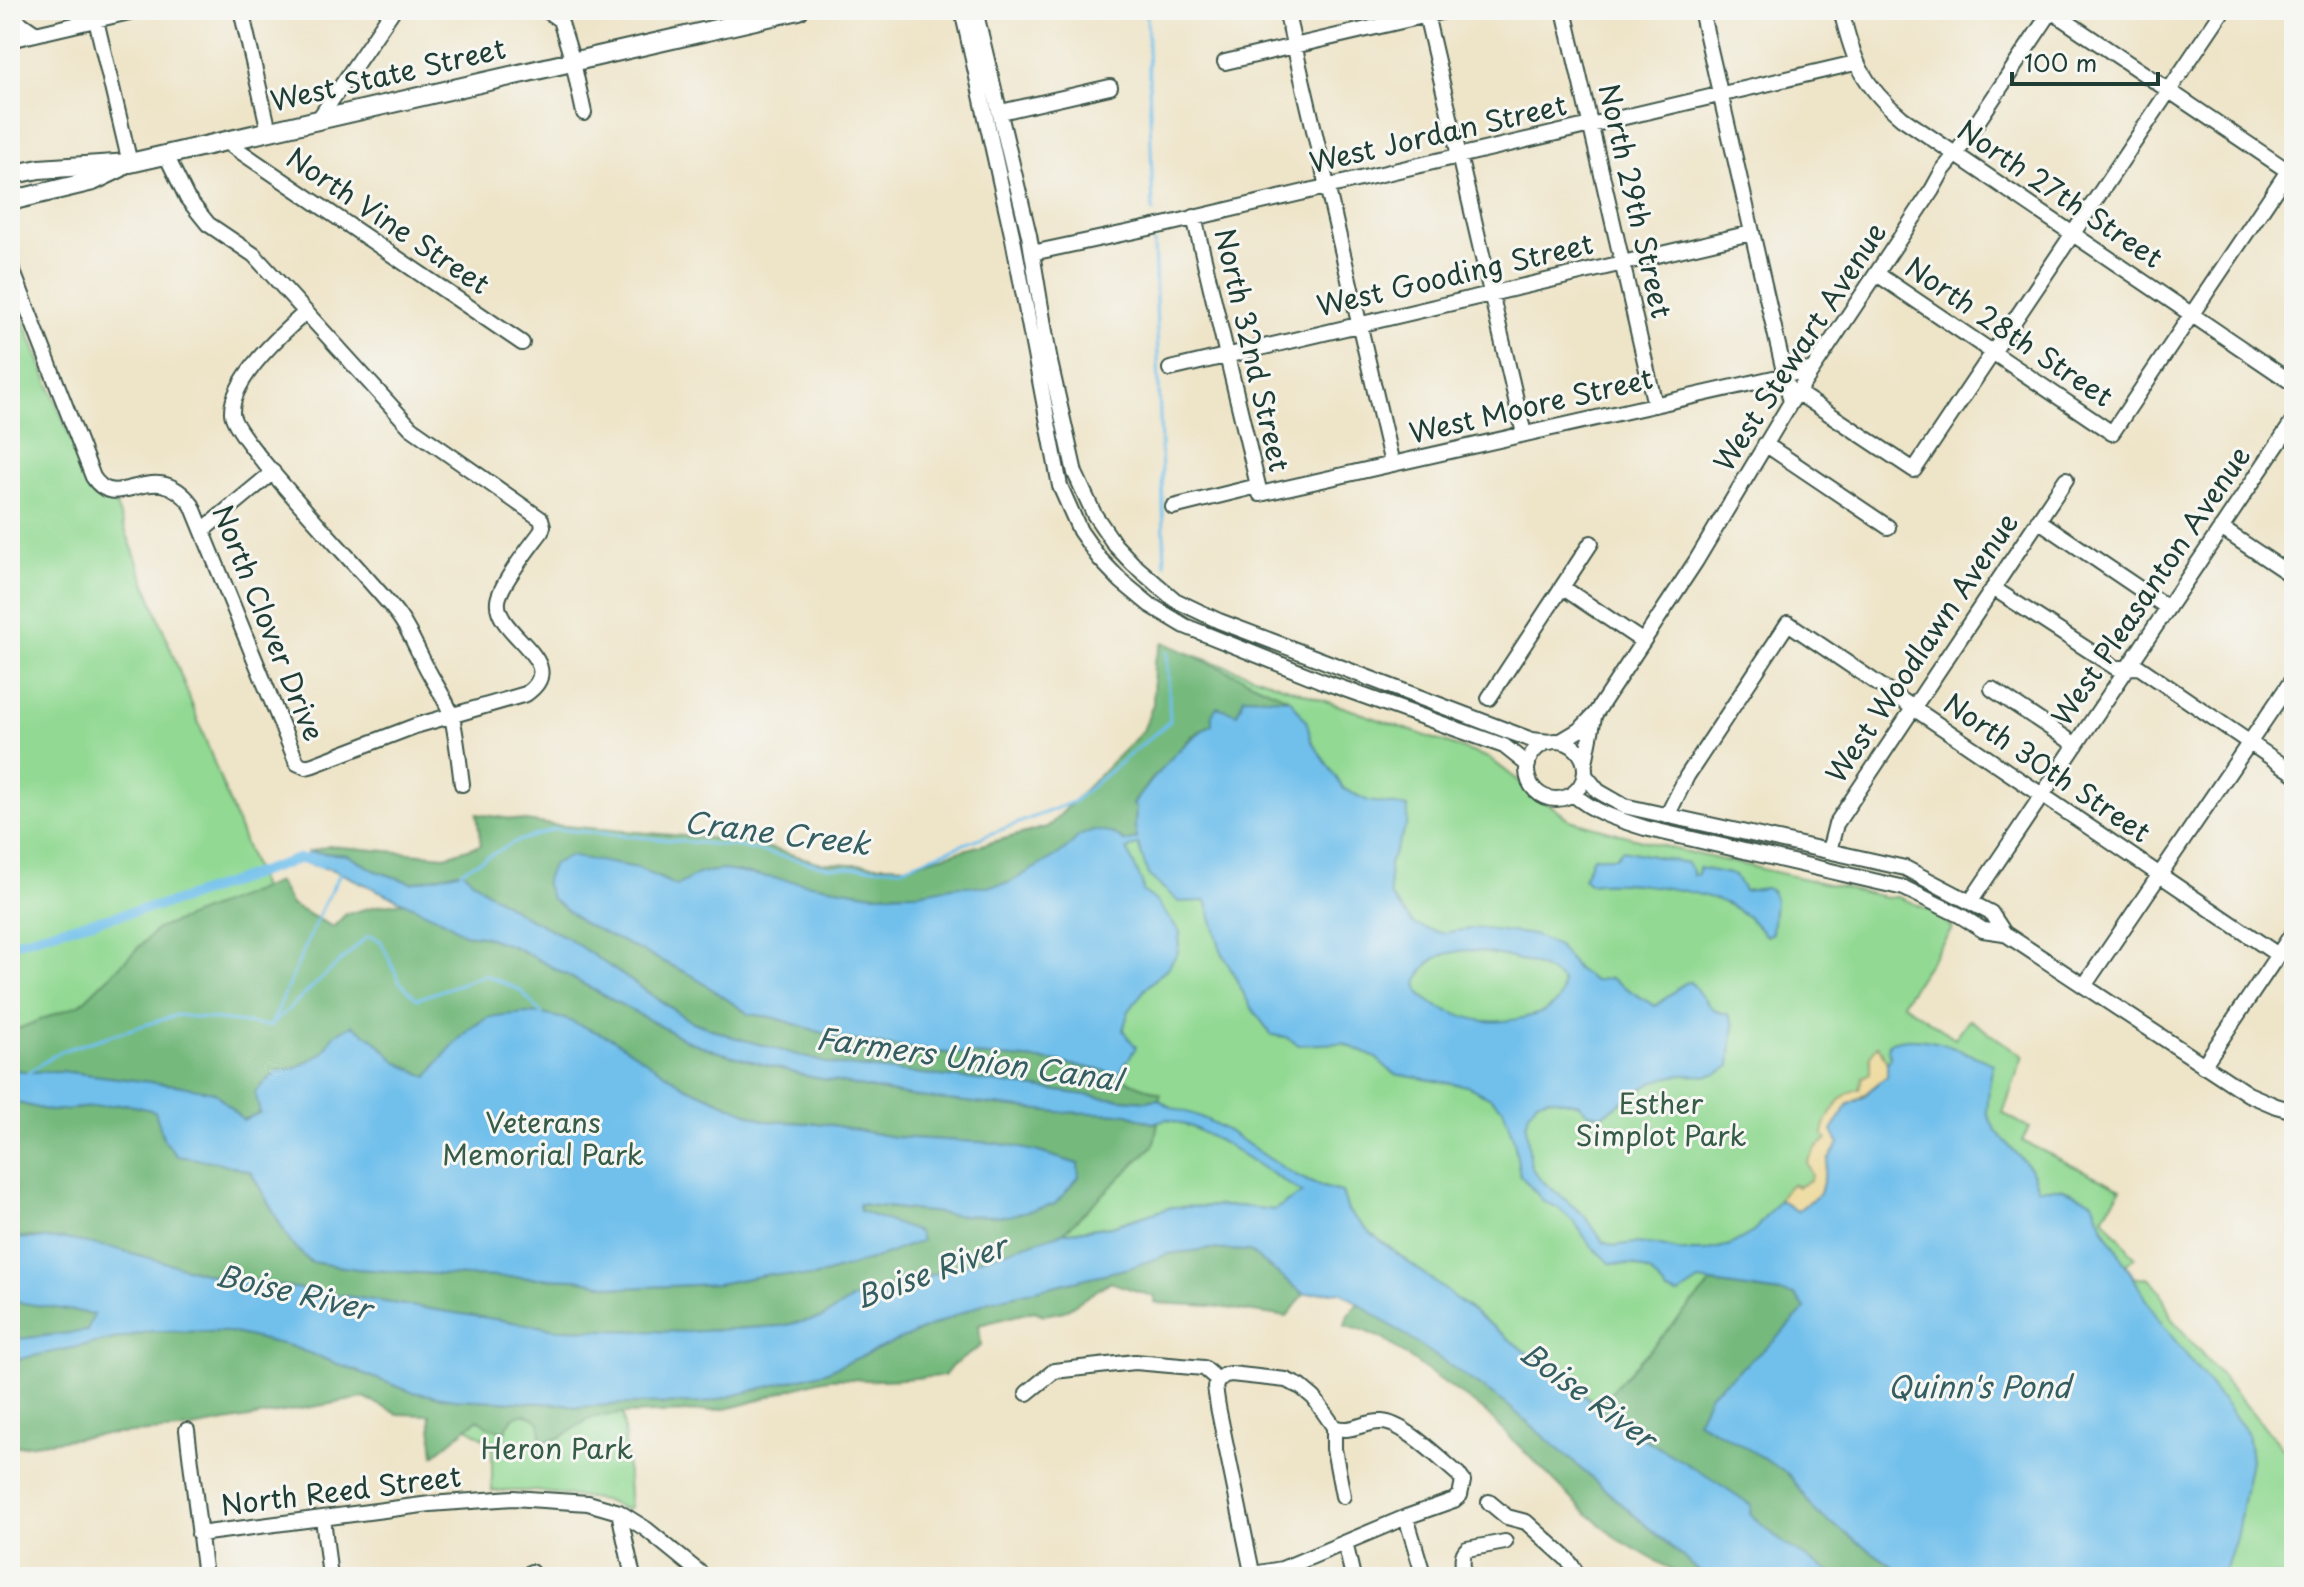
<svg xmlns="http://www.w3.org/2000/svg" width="2304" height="1587" font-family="'Playpen Sans',sans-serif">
<rect width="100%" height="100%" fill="#f6f6f2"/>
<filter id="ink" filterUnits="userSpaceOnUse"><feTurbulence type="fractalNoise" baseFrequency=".0125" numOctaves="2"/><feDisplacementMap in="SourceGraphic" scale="16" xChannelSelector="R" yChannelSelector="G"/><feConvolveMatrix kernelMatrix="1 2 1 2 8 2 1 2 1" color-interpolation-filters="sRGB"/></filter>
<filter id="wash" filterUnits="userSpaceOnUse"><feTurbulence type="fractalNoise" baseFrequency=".006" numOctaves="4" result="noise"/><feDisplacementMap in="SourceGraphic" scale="32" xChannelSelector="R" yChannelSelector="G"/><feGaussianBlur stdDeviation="1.8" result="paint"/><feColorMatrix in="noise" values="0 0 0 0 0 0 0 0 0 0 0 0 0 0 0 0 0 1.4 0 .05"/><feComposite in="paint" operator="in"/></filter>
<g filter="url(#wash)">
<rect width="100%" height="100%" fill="#eee4c8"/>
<path fill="#92d993" stroke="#588b64" stroke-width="2" d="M10,286L92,492L115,503L318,1035L445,856L744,841L821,863L906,866L1079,818L1177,715L1188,653L1489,758L1570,820L1674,849L1885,897H1898L1937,913L1952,929L1902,1003L1955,1038L1969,1019L2023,1056L2003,1113L2029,1128L2022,1141L2121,1189L2103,1217L2135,1257L2126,1264L2134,1278L2148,1277L2161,1292L2172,1319L2294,1461V1577H1837L1750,1505L1559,1378L1369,1232L1348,1211L1342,1192L1303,1193L1274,1210L1238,1206L1172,1207L1112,1226L1062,1233L780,1326L687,1332L557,1329L211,1275L182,1086L10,1069Z
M622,1404L630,1507L627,1510L603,1500L536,1491H492V1443L451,1418Z"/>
<path fill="#75b97d" stroke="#4a7b58" stroke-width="2" d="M1163,642L1290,699L1244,697L1238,715L1212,724L1192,736L1146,786L1133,804L1136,808L1135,827L1137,839L1125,842L1114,834L1079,836L1065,851L1009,883L989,886H958L918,893L873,894L723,870L700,873L677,886L638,868L606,863L641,950L691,975L749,1014L776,1018L842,1039L935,1052L1052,1061L1105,1071L1161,1094L1159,1099L1146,1101L1107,1098L986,1081L829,1064L730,1036L691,1021L566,937L524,916L483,889L462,871L412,883L376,871L347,855L308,852L329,846L445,856L481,845L477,814L553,825L744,841L821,863L906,866L1048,827L1143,731L1153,704L1154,662Z
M278,882L291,905L333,927L346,914L377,906L405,902L447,922L464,934L483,936L517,948L688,1041L719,1052L807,1076L910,1096L1060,1112L1128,1114L1152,1123L1158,1122L1154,1145L1063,1233L850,1301L822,1318L780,1326L687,1332L557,1329L211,1275L113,1248L29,1237L10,1238V1101L50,1111L125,1104L155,1111L164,1140L217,1162L251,1172L292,1245L310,1262L357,1269L466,1276L576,1279L623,1288L717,1284L770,1274L813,1277L877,1258L921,1241L860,1211L858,1204L956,1215L1008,1216L1078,1164L1035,1151L995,1143L893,1137L826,1124L765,1121L685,1086L440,1060L428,1077L398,1063L372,1038L334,1035L323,1053L296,1068L277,1071L260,1113L243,1120L182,1086L60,1071L29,1072L10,1069V1032L81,1004L157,929Z
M1208,1249L1249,1251L1304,1294L1287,1317L1213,1306L1155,1303V1297L1110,1282L1064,1311L1044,1315L1034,1311L979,1325L981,1346L952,1366L944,1376C922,1377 900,1380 877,1380C861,1381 844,1377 829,1379C792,1385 759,1404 723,1409C683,1415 642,1411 601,1416C577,1419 567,1443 541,1441L540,1423C526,1409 511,1412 506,1431L490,1428L478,1419L434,1455L430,1415L398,1414L364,1398L180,1430L101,1435L10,1447V1361L152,1331L230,1332L290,1346L412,1392L454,1399L565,1404L578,1407L622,1404L704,1403L825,1372L989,1301L1129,1268L1168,1254Z
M1711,1283L1795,1295L1806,1309L1698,1421L1742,1445L1788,1474L1817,1513L1908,1577H1837L1829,1573L1782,1542L1750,1514V1505C1700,1471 1646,1443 1598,1406Z
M10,1301L95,1314L87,1331L10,1340Z
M1358,1303L1505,1403L1706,1577H1684L1616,1538L1579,1506L1483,1410L1383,1339L1365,1331L1345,1326L1348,1315Z"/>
<path fill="#eeda9e" stroke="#868c69" stroke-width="2" d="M1878,1045L1887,1063L1888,1076C1874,1086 1863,1097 1848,1105L1839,1144L1829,1158L1820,1194L1797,1211C1789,1208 1787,1202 1779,1200L1783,1192L1792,1184L1798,1187L1810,1180L1812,1175L1807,1163L1816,1148L1827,1139L1823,1134C1826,1117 1841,1092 1859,1089L1863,1077L1870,1073V1056Z"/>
<path fill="#71c0ec" stroke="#487e90" stroke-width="2" fill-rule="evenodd" d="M1244,697L1290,699L1307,722L1311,740L1344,789L1368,801L1408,807L1407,824L1389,864L1390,895L1414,925L1441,933L1477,928L1534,935L1558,946L1577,969L1594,981L1610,978L1655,1006C1668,999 1677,985 1690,981C1702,995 1709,1013 1728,1014L1734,1025L1730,1066C1704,1084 1694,1070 1669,1077C1644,1083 1623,1103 1602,1115L1588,1113L1579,1104L1550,1098L1537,1101L1529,1113L1526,1126L1531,1167L1539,1178L1586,1217L1603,1242L1614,1246L1634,1243L1657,1245L1682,1251H1705L1730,1245L1753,1232L1779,1200L1797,1211L1820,1194L1829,1158L1839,1144L1832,1131L1848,1105L1864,1097L1871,1089L1887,1076V1063L1891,1057L1888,1050L1889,1043C1922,1030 1962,1051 1993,1064L1989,1086L1987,1113L1996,1131L2030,1168L2038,1188H2061L2093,1201L2103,1227L2159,1320L2247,1432L2251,1460L2236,1538L2223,1577H1908L1817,1513L1788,1474L1742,1445L1697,1421L1710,1394L1774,1341L1805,1309L1795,1295L1699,1281L1678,1295L1667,1292L1651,1273L1634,1265L1610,1263L1591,1246L1575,1223L1557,1207L1544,1202L1520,1175L1514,1141L1503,1108L1489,1097L1467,1086L1394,1074L1376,1058L1343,1043L1299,1045L1285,1037L1272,1035L1250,1006L1221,950L1206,901L1179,902L1148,875L1138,844L1127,850L1142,882L1143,891L1157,902L1180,932L1178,952L1169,966L1146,988L1129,1011L1123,1030L1136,1047L1118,1076L1105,1071L1052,1061L935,1052L842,1039L776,1018L749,1014L691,975L583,923L551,898L545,882L552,865L569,856L638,868L676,886L700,873L723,870L873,894L918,893L958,886H989L1009,883L1064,851L1079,836L1093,830L1114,834L1125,842L1137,839L1135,827L1136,808L1133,805C1155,775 1181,743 1212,724V714L1217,707L1237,714ZM1467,950C1494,953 1543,962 1562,981C1562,989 1562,997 1555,1004C1542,1017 1503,1023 1485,1021C1468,1019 1411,1004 1418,980C1419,976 1422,973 1424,969C1434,955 1451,952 1467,950Z
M1622,850L1687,863L1693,871V875L1698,874L1699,868L1735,875L1744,891L1766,888L1772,891L1775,900L1772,933L1766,936C1755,923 1743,911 1727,904C1697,890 1623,879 1590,884L1583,878L1593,857H1616Z
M308,852L347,855L376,871L412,883L462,871L483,889L524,916L566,937L690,1021L730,1036L829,1064L986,1081L1107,1098L1146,1101L1159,1099C1168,1109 1186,1111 1198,1116C1248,1136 1288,1183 1342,1192L1348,1211L1369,1232L1627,1429L1714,1480L1751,1505L1750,1514L1782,1542L1837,1577H1706L1505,1403L1340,1291L1304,1294L1249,1251L1208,1249L1168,1254L1129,1268L989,1301L825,1372L704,1403L622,1404L578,1407L565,1404L454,1399L412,1392L290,1346L230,1332L152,1331L10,1361V1340L87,1331L94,1314L10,1301V1238L65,1239L113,1248L211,1275L557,1329L687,1332L780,1326L822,1318L849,1301L1063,1233L1112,1226L1172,1207L1238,1206L1274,1210L1302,1193L1229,1146L1192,1127L1167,1119L1152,1123L1128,1114L1060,1112L910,1096L807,1076L719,1052L688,1041L517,948L483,936L464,934L447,922L334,870L307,864Z
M525,1013L542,1014L565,1019L611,1038L685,1086L765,1121L826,1124L893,1137L995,1143L1035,1151L1078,1164L1079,1177L1055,1204L1008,1216L956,1215L859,1204L860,1211L918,1232L921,1241L877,1258L813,1277L770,1274L717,1284L623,1288L576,1279L466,1276L357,1269L311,1262L292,1245L251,1172L217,1162L177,1156L164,1140L155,1111L125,1104L50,1111L10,1101V1069L29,1072L60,1071L182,1086L214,1092L243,1120L260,1113L255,1092L277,1071L296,1068L323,1053L334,1035L352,1025L372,1038L398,1063L428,1077C441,1058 465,1028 486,1019C497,1014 513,1015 525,1013Z"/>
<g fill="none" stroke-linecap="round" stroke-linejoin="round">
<path stroke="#71c0ec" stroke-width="3" d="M1147,14L1153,212
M1154,242L1165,564
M461,871L515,842L555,829L741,847L829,867L902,868L1073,802L1170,721L1167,652
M272,1023L323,906L342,870
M29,1072L61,1051L177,1015L270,1026L368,936L381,941L399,981L417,999L485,975L520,990L542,1014"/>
<path stroke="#71c0ec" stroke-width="10" d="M10,944L61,929L174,902L298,859H307L321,863"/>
</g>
</g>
<g filter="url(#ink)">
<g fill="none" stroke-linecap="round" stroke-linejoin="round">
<g stroke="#3e564a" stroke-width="18">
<path id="minor" d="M241,10L269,131
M546,10L560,20L573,62L584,113
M962,10L1013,239L1060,486L1080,531L1099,558L1121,581L1150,605L1185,626L1322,681L1504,746L1528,765
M975,10L1029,235L1050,362L1075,473L1094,514L1115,545L1133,564L1175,600L1219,621L1521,736L1532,740L1550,742
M1286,10L1392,464
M1425,10L1524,434
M1564,10L1655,405
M1701,10L1791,402
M1841,10C1853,60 1862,85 1902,118L2294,384
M2051,11L2294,175
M10,16L36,34
M96,20L130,163
M10,40L138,10
M1225,62L1449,10
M1001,112L1110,87
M318,120L393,10
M225,141L522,343
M1194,217L1260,494L1813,369
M1032,253L1168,224L1855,63
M10,264L93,477C118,516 153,454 192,505L297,763L306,767L313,765L415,726L526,694C572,662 494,635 498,601C500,584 530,547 541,532L543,526L541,519L411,428L254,255L208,224L187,198L166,155
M1877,274L2112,433L2294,162
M306,312C282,333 231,379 232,413C232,439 374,581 398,615C411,632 419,655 430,674C437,687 448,703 452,717C457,739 459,762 462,784
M1170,369L1751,233
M1798,393L1914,470L2223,10
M1765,444L1888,527
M1173,507L1258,486
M2038,520L2168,608
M2221,528L2294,577
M203,530L273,472
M1562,587L1642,641
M1993,588L2116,668L2139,667L2294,773
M1992,689L2076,745
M1489,698L1591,543
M1561,741L1581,729L1595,714L1696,561L1791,402L1932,190L1943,170L1956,154L2052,10
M1527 770a29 29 0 1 1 58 0a29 29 0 1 1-58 0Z
M1585,763L1594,717
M1585,775L1598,791L1624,806L1905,868L1991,913L2004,933
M1573,794C1593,812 1619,820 1645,828L1904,888L1961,916L1983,930L2004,933L2248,1094L2276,1106L2294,1111
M1667,816L1687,776L1788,623L2278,955
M1829,851L1836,824L2066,479
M1971,901L2294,420
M2084,986L2294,677
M2203,1066L2294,931
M1218,1380L1225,1375L1231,1374L1286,1380L1301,1387L1314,1398L1334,1427V1449L1343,1496
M1218,1380L1215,1387L1218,1407L1253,1577
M1027,1393L1054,1371L1135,1362L1204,1368L1218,1380
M187,1430L205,1577
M1489,1502L1507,1517L1526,1522L1567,1559L1574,1569L1575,1577
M619,1512L633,1577
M1406,1517L1424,1577
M323,1518L330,1577
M199,1534L430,1504L513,1498L588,1503L619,1512L646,1529L705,1577
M1345,1542L1353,1577
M531,1572L532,1577
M1236,1577L1282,1569L1406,1517L1454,1500L1460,1495L1463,1481L1458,1474C1440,1459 1404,1423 1382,1422C1364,1421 1351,1434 1334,1427
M1462,1577C1465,1567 1459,1556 1467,1549L1505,1542"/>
</g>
<g stroke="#3e564a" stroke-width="22">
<path id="major" d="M10,175L39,169L130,163L799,10
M10,201L93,181L120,168"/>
</g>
<use href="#minor" stroke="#fff" stroke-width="14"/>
<use href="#major" stroke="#fff" stroke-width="18"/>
</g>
</g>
<g text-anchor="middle" stroke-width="6" stroke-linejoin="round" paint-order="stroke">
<g font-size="28" fill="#1f3d34" stroke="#f6f6f2">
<text transform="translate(388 75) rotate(-13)" y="10">West State Street</text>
<text transform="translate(1438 134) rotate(-13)" y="10">West Jordan Street</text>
<text transform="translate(2060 194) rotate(34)" y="10">North 27th Street</text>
<text transform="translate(1635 201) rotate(77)" y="10">North 29th Street</text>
<text transform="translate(388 221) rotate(34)" y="10">North Vine Street</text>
<text transform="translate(1455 275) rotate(-13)" y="10">West Gooding Street</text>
<text transform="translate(2009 332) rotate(34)" y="10">North 28th Street</text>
<text transform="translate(1800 347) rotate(-57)" y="10">West Stewart Avenue</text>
<text transform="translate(1252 350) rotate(77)" y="10">North 32nd Street</text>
<text transform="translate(1531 406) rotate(-13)" y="10">West Moore Street</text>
<text transform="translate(2151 586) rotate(-56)" y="10">West Pleasanton Avenue</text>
<text transform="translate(268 623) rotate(68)" y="10">North Clover Drive</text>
<text transform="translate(1922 648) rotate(-56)" y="10">West Woodlawn Avenue</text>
<text transform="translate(2047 768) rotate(34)" y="10">North 30th Street</text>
<text transform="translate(341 1491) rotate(-7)" y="10">North Reed Street</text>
</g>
<g font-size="28" fill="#365c47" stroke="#f6f6f2">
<text x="1661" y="1114">Esther<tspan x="1661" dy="32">Simplot Park</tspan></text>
<text x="543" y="1133">Veterans<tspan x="543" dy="32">Memorial Park</tspan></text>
<text x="557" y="1459">Heron Park</text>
</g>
<g font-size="30" font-style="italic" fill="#345e62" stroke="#f6f6f2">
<text transform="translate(777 834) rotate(7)" y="10">Crane Creek</text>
<text transform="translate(969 1060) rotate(8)" y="10">Farmers Union Canal</text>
<text transform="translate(931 1273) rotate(-20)" y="10">Boise River</text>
<text transform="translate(293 1293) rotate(13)" y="10">Boise River</text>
<text x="1979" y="1398">Quinn's Pond</text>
<text transform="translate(1587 1396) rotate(36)" y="10">Boise River</text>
</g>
</g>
<rect width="2304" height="1587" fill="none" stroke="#f6f6f2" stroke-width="40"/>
<path d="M2012 72v12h146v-12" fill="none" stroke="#1f3d34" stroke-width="4"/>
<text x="2024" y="72" font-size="24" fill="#1f3d34" stroke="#f6f6f2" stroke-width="6" paint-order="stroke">100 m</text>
</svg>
